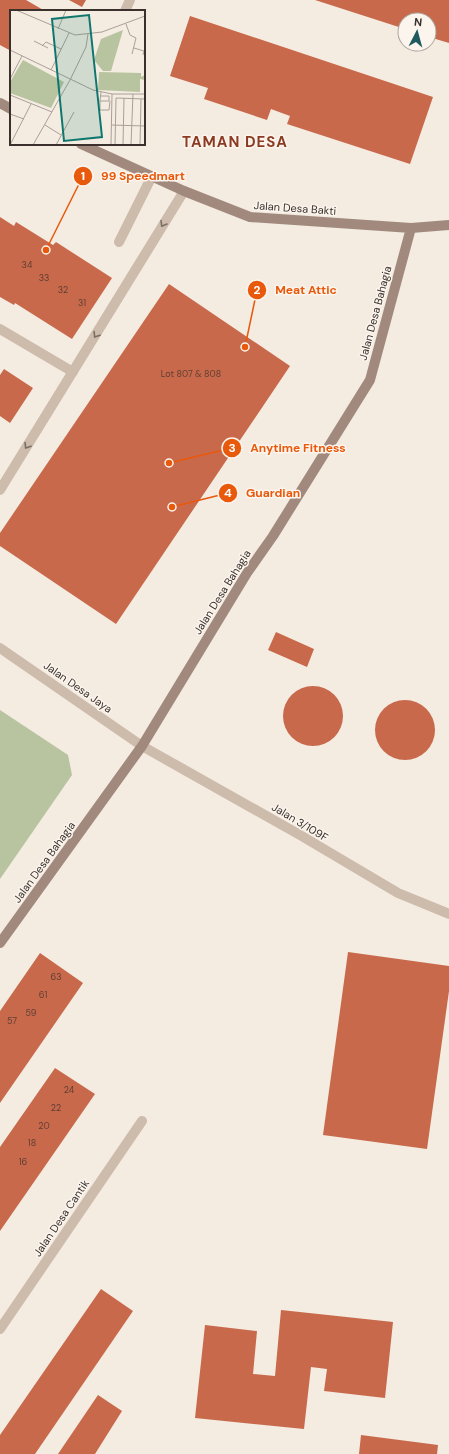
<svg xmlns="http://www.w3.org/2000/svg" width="449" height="1454" font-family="'DM Sans',sans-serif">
<rect width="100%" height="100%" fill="#f4ebe1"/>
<path fill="#b8c4a0" d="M0,710L68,755L72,775L0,879Z"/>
<path fill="#c8694b" d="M0,0H26L45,11H11V51L0,45Z
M69,0H86L82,7Z
M315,0H449V43L429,37V20H405V29Z
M190,16L433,97L410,164L287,124L290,116L271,109L267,120L204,99L208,88L170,76Z
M0,217L14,226L16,222L53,245L56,242L112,278L72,339L15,303L14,305L0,297Z
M169,284L290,366L116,624L0,546V533Z
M4,369L33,388L10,423L0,416V375Z
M276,632L314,649L307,667L268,650Z
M283 716a30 30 0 1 1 60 0a30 30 0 1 1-60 0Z
M375 730a30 30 0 1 1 60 0a30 30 0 1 1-60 0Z
M348,952L449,966V991L427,1149L323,1135Z
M40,953L83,983L0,1103V1011Z
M55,1068L95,1094L0,1231V1147Z
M101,1289L133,1311L35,1454H0V1435Z
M281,1310L393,1322L385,1398L324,1391L327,1369L311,1367L304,1429L195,1418L205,1325L257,1331L253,1374L275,1376Z
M98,1395L122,1411L95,1454H58Z
M361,1435L438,1445L437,1454H359Z"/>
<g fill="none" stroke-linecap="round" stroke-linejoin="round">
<path stroke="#cdbbac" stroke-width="10" d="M119,242L152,176
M0,329L73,372
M0,490L184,191"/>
<path stroke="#cdbbac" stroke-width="10" d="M125,11L130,0
M0,648L142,746L300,835L398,893L449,914
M0,1329L142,1121"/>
<path stroke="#a18a7d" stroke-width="10" d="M0,103L11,109
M81,144L184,191L250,217L411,228L449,225
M0,943L142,746L247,573L273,536L370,380L411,228"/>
</g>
<defs><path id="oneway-chevron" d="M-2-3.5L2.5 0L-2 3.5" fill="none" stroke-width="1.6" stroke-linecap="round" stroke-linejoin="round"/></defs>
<g stroke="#7d6f65">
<use href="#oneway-chevron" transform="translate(163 224) rotate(121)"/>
<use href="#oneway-chevron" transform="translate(96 335) rotate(122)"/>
<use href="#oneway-chevron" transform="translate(27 446) rotate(122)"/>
</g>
<g text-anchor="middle" stroke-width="3" stroke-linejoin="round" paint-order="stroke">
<g font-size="9" fill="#5e3e33">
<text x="27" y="268">34</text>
<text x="44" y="281">33</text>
<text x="63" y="293">32</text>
<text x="82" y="306">31</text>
<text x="191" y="377">Lot 807 &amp; 808</text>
<text x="56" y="980">63</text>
<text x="43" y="998">61</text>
<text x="31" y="1016">59</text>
<text x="12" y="1024">57</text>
<text x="69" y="1093">24</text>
<text x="56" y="1111">22</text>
<text x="44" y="1129">20</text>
<text x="32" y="1146">18</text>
<text x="23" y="1165">16</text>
</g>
<g font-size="11" fill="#3b302b" stroke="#fbf5ee">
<text transform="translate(295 208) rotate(4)" y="4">Jalan Desa Bakti</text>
<text transform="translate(375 313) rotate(-75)" y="4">Jalan Desa Bahagia</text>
<text transform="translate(222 592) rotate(-58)" y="4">Jalan Desa Bahagia</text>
<text transform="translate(78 687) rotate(35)" y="4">Jalan Desa Jaya</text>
<text transform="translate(300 822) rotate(31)" y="4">Jalan 3/109F</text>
<text transform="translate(44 862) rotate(-54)" y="4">Jalan Desa Bahagia</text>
<text transform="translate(61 1218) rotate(-56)" y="4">Jalan Desa Cantik</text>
</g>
<g font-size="15" font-weight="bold" letter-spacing="1" fill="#8c3b22" stroke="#fbf5ee">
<text x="235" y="147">TAMAN DESA</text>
</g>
</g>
<g transform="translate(10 10)">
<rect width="135" height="135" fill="#f4ebe1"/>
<path d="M113,20L101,61H93L84,50L91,29ZM13,50L54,72L41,98L0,83V72ZM89,62L131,63V67L135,65V70L130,69V82L88,80Z" fill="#b8c4a0"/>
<path fill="none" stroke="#aaa098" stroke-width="1" d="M6,0L65,25L92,22L135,6M116,14L120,25L126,28L122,44M48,19L56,0M24,31L38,38M32,36L36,32L51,39M124,38L134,41L133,45M0,40L83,80L102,84H135M41,60L59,23M0,69L12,46M0,85L42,102M90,86H99V91H90L91,82M90,91V100H99L100,91M0,104L14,109M35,115L51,125M101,115L135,116M0,135L21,94M23,135L60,70L76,37L78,24M46,135L64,102M101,135L102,84M105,135L106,88L135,89M113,135L114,88M121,135L123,84M130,135L131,89"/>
<path fill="#0f766e" fill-opacity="0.15" stroke="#0f766e" stroke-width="2" d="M79,5L92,127L54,131L42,9Z"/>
<rect width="135" height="135" fill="none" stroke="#3b302b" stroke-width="2"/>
</g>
<path fill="none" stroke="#e8590c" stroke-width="1.5" d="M46 250L83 176M245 347L257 290M169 463L232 448M172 507L228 493"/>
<g fill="#e8590c" stroke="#fbf5ee" stroke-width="1.5">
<circle cx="46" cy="250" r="4"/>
<circle cx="245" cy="347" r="4"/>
<circle cx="169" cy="463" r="4"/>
<circle cx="172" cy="507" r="4"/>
<circle cx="83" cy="176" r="10"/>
<circle cx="257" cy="290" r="10"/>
<circle cx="232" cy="448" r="10"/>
<circle cx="228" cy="493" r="10"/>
</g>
<g font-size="12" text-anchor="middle" font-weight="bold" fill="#fff">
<text x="83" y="180">1</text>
<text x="257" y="294">2</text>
<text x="232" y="452">3</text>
<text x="228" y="497">4</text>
</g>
<g font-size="12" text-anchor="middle" font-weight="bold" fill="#e8590c" stroke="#fbf5ee" stroke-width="3" stroke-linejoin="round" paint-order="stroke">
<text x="143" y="180">99 Speedmart</text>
<text x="306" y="294">Meat Attic</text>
<text x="298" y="452">Anytime Fitness</text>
<text x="273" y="497">Guardian</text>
</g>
<g transform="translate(417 32) rotate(6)"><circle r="19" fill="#fbf5ee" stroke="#aea6a0"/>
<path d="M0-3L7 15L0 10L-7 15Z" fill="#1f5a5e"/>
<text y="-6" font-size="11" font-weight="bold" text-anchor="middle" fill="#3b302b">N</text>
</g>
</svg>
